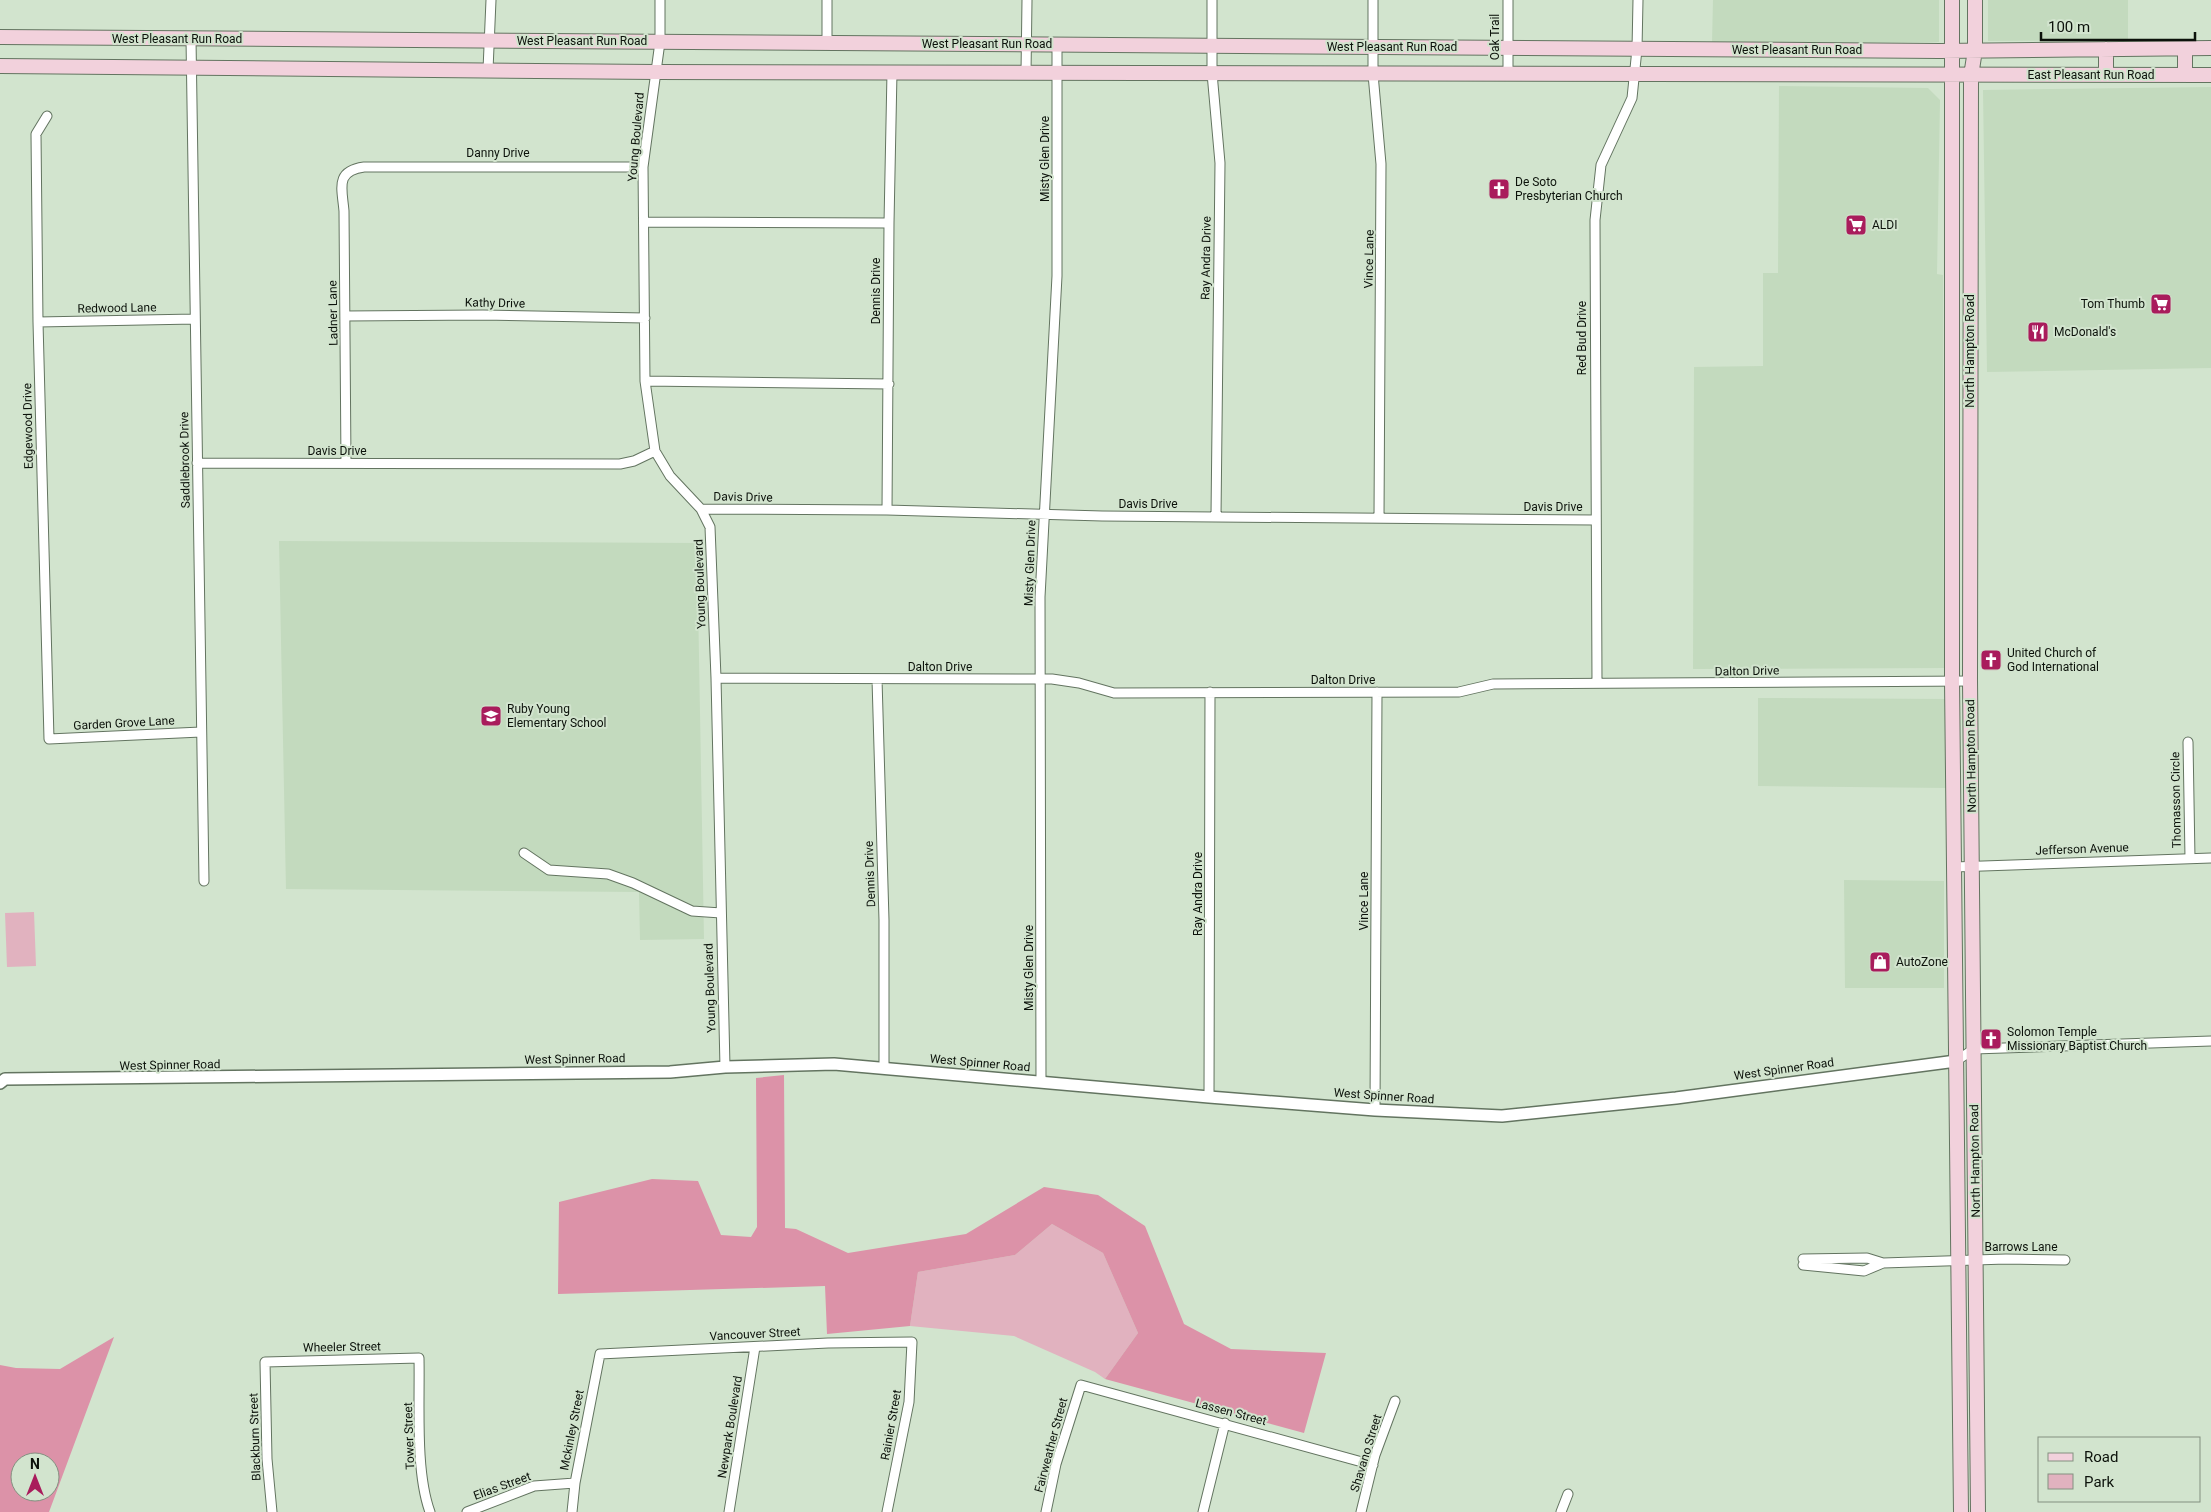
<svg xmlns="http://www.w3.org/2000/svg" width="2211" height="1512" font-family="Roboto,sans-serif">
<rect width="100%" height="100%" fill="#d2e4ce"/>
<path fill="#c3dabe" d="M1713,0H1939V42L1712,43Z
M1988,0H2128V40L1988,41Z
M1779,86L1928,88L1940,100L1937,274L1943,275L1944,668L1693,669L1694,367L1763,366V273H1778Z
M2211,87V368L1987,372L1983,90Z
M279,541L697,543L704,939L640,940L639,892L286,889Z
M1758,698L1946,699L1947,788L1758,786Z
M1844,880L1944,881V988H1845Z"/>
<path fill="#e1b2bf" d="M34,912L36,966L7,967L5,913Z
M1052,1224L1103,1253L1138,1333L1105,1379L1095,1372L1014,1336L910,1326L918,1272L1015,1255Z"/>
<path fill="#dc92a8" fill-rule="evenodd" d="M784,1075L785,1228L796,1229L848,1253L966,1234L1044,1187L1098,1195L1145,1226L1184,1324L1231,1349L1326,1353L1304,1433L1105,1379L1138,1333L1103,1253L1052,1224L1015,1255L918,1272L910,1326L827,1334L825,1286L558,1294L559,1202L652,1179L698,1181L721,1235L751,1237L757,1227L756,1078Z
M114,1337L49,1512H0V1365L16,1368L60,1369ZM20,1462H50V1492H20Z"/>
<g fill="none" stroke-linecap="round" stroke-linejoin="round">
<g stroke="#637460" stroke-width="11">
<path id="minor" d="M660,0V42L643,167L645,381L655,451L670,476L701,509L710,527L716,678L725,1067
M827,0V43
M1212,0V73L1220,163L1216,516
M1373,0V74L1381,164L1379,518
M1508,0V74
M191,39L204,881
M488,70L491,0
M1026,73L1027,0
M47,116L36,134L38,322L49,739L201,732
M644,222L889,223
M345,316L483,315L645,318
M38,322L195,319
M645,381L889,384
M197,463L620,464L634,461L655,451
M346,463L344,211C342,188 335,171 364,167H643
M701,509L887,510L1102,516L1595,520
M887,510L889,223L892,72
M716,678L1052,679L1079,683L1114,693L1459,692L1493,684L1970,681
M877,679L884,920V1068
M1597,683L1595,220L1601,165L1632,98L1637,49L1638,0
M2188,742L2190,858
M524,853L549,870L608,874L633,883L692,911L721,913
M1954,867L2211,858
M1956,1061L1974,1049L2211,1041
M1041,1082L1040,597L1057,276V45
M1209,1097L1210,692
M1375,1110L1377,692
M1803,1259L1867,1258L1883,1263L2006,1259L2065,1260
M1803,1265L1864,1271L1883,1263
M272,1512L267,1459L265,1362L419,1358C420,1403 415,1471 430,1512
M467,1512L534,1486L575,1483
M572,1512L575,1483L600,1354L828,1343L912,1342L909,1402L887,1512
M729,1512L755,1347
M1046,1512L1056,1464L1081,1385L1373,1465
M1203,1512L1225,1423
M1361,1512L1375,1455L1395,1401
M1561,1512L1568,1494"/>
</g>
<g stroke="#637460" stroke-width="14">
<path id="tertiary" d="M0,1083L5,1079L670,1072L725,1067L834,1064L1209,1097L1375,1110L1502,1116L1676,1098L1956,1061"/>
</g>
<g stroke="#637460" stroke-width="16">
<path id="secondary" d="M1952,0V681L1961,1512
M1975,0V50L1971,76L1970,681L1978,1512
M0,37L1940,51L2211,48
M2106,49V75
M2185,49V75
M0,66L656,72L2211,75"/>
</g>
<use href="#minor" stroke="#fff" stroke-width="9"/>
<use href="#tertiary" stroke="#fff" stroke-width="11"/>
<use href="#secondary" stroke="#f2d1dc" stroke-width="14"/>
</g>
<defs>
<g id="church-square" transform="scale(1.125)"><rect x="-9" y="-9" width="18" height="18" rx="4" fill="#a91c5c" stroke="#d2e4ce"/><path d="M-1.2-6h2.4v3.5h3.3v2.4h-3.3V6h-2.4V-.1h-3.3v-2.4h3.3Z" fill="#fff"/></g>
<g id="supermarket-square" transform="scale(1.125)"><rect x="-9" y="-9" width="18" height="18" rx="4" fill="#a91c5c" stroke="#d2e4ce"/><path d="M-6-5.5h2.5l.6 2H6L4.5 2H-2.5L-4.4-4H-6ZM-1.5 3.2a1.3 1.3 0 1 0 .1 0ZM3 3.2a1.3 1.3 0 1 0 .1 0Z" fill="#fff"/></g>
<g id="restaurant-square" transform="scale(1.125)"><rect x="-9" y="-9" width="18" height="18" rx="4" fill="#a91c5c" stroke="#d2e4ce"/><path d="M-5-6h1v4h1v-4h1v4h1v-4h1v5L-1.5 .5V6h-2V.5L-5-1ZM5-6V6H3V1.5H1.5Q1.5-4 5-6Z" fill="#fff"/></g>
<g id="school-square" transform="scale(1.125)"><rect x="-9" y="-9" width="18" height="18" rx="4" fill="#a91c5c" stroke="#d2e4ce"/><path d="M0-5L7-2L0 1L-7-2ZM-4 1L0 2.5L4 1V4Q0 6-4 4Z" fill="#fff"/></g>
<g id="shop-square" transform="scale(1.125)"><rect x="-9" y="-9" width="18" height="18" rx="4" fill="#a91c5c" stroke="#d2e4ce"/><path d="M-5-2.5h2.3a2.7 3.5 0 0 1 5.4 0H5L5.5 6h-11ZM-1.5-2.5h3a1.5 2.3 0 0 0-3 0Z" fill="#fff"/></g>
</defs>
<g fill-rule="evenodd">
<use href="#church-square" x="1499" y="189"/>
<use href="#supermarket-square" x="1856" y="225"/>
<use href="#supermarket-square" x="2161" y="304"/>
<use href="#restaurant-square" x="2038" y="332"/>
<use href="#church-square" x="1991" y="660"/>
<use href="#school-square" x="491" y="716"/>
<use href="#shop-square" x="1880" y="962"/>
<use href="#church-square" x="1991" y="1039"/>
</g>
<g text-anchor="middle" stroke-width="4" stroke-linejoin="round" paint-order="stroke">
<g font-size="12" fill="#0c120b" stroke="#d2e4ce">
<text transform="translate(1495 37) rotate(-90)" y="4">Oak Trail</text>
<text x="177" y="43">West Pleasant Run Road</text>
<text x="582" y="45">West Pleasant Run Road</text>
<text x="987" y="48">West Pleasant Run Road</text>
<text x="1392" y="51">West Pleasant Run Road</text>
<text x="1797" y="54">West Pleasant Run Road</text>
<text x="2091" y="79">East Pleasant Run Road</text>
<text transform="translate(636 137) rotate(-85)" y="4">Young Boulevard</text>
<text x="498" y="157">Danny Drive</text>
<text transform="translate(1045 159) rotate(-90)" y="4">Misty Glen Drive</text>
<text transform="translate(1206 258) rotate(-89)" y="4">Ray Andra Drive</text>
<text transform="translate(1369 259) rotate(-89)" y="4">Vince Lane</text>
<text transform="translate(876 291) rotate(-90)" y="4">Dennis Drive</text>
<text transform="translate(495 303) rotate(1)" y="4">Kathy Drive</text>
<text transform="translate(117 308) rotate(-1)" y="4">Redwood Lane</text>
<text transform="translate(333 313) rotate(-91)" y="4">Ladner Lane</text>
<text transform="translate(1582 338) rotate(-90)" y="4">Red Bud Drive</text>
<text transform="translate(1970 351) rotate(-90)" y="4">North Hampton Road</text>
<text transform="translate(28 426) rotate(-91)" y="4">Edgewood Drive</text>
<text x="337" y="455">Davis Drive</text>
<text transform="translate(185 460) rotate(-91)" y="4">Saddlebrook Drive</text>
<text transform="translate(743 497) rotate(1)" y="4">Davis Drive</text>
<text x="1148" y="508">Davis Drive</text>
<text x="1553" y="511">Davis Drive</text>
<text transform="translate(1030 563) rotate(-88)" y="4">Misty Glen Drive</text>
<text transform="translate(700 584) rotate(-92)" y="4">Young Boulevard</text>
<text x="940" y="671">Dalton Drive</text>
<text transform="translate(1747 671) rotate(-1)" y="4">Dalton Drive</text>
<text x="1343" y="684">Dalton Drive</text>
<text transform="translate(124 723) rotate(-3)" y="4">Garden Grove Lane</text>
<text transform="translate(1971 756) rotate(-91)" y="4">North Hampton Road</text>
<text transform="translate(2176 800) rotate(-91)" y="4">Thomasson Circle</text>
<text transform="translate(2082 849) rotate(-2)" y="4">Jefferson Avenue</text>
<text transform="translate(870 874) rotate(-92)" y="4">Dennis Drive</text>
<text transform="translate(1198 894) rotate(-90)" y="4">Ray Andra Drive</text>
<text transform="translate(1364 901) rotate(-90)" y="4">Vince Lane</text>
<text transform="translate(1029 968) rotate(-90)" y="4">Misty Glen Drive</text>
<text transform="translate(710 988) rotate(-92)" y="4">Young Boulevard</text>
<text transform="translate(575 1059) rotate(-1)" y="4">West Spinner Road</text>
<text transform="translate(980 1063) rotate(5)" y="4">West Spinner Road</text>
<text transform="translate(170 1065) rotate(-1)" y="4">West Spinner Road</text>
<text transform="translate(1784 1069) rotate(-8)" y="4">West Spinner Road</text>
<text transform="translate(1384 1096) rotate(4)" y="4">West Spinner Road</text>
<text transform="translate(1975 1161) rotate(-91)" y="4">North Hampton Road</text>
<text x="2021" y="1251">Barrows Lane</text>
<text transform="translate(755 1334) rotate(-3)" y="4">Vancouver Street</text>
<text transform="translate(342 1347) rotate(-1)" y="4">Wheeler Street</text>
<text transform="translate(1231 1412) rotate(15)" y="4">Lassen Street</text>
<text transform="translate(891 1425) rotate(-80)" y="4">Rainier Street</text>
<text transform="translate(730 1427) rotate(-81)" y="4">Newpark Boulevard</text>
<text transform="translate(572 1430) rotate(-79)" y="4">Mckinley Street</text>
<text transform="translate(409 1436) rotate(-92)" y="4">Tower Street</text>
<text transform="translate(255 1437) rotate(-92)" y="4">Blackburn Street</text>
<text transform="translate(1051 1445) rotate(-75)" y="4">Fairweather Street</text>
<text transform="translate(1366 1453) rotate(-73)" y="4">Shavano Street</text>
<text transform="translate(502 1486) rotate(-20)" y="4">Elias Street</text>
</g>
<g font-size="12" fill="#0c120b" stroke="#d2e4ce" text-anchor="start">
<text x="1515" y="186">De Soto<tspan x="1515" dy="14">Presbyterian Church</tspan></text>
<text x="1872" y="229">ALDI</text>
<text x="2145" y="308" text-anchor="end">Tom Thumb</text>
<text x="2054" y="336">McDonald's</text>
<text x="2007" y="657">United Church of<tspan x="2007" dy="14">God International</tspan></text>
<text x="507" y="713">Ruby Young<tspan x="507" dy="14">Elementary School</tspan></text>
<text x="1896" y="966">AutoZone</text>
<text x="2007" y="1036">Solomon Temple<tspan x="2007" dy="14">Missionary Baptist Church</tspan></text>
</g>
</g>
<rect x="2038" y="1437" width="162" height="65" fill="#d2e4ce" stroke="#839080"/>
<rect x="2048" y="1453" width="25" height="8" fill="#f2d1dc" stroke="#839080"/>
<text x="2084" y="1462" font-size="15" fill="#0c120b">Road</text>
<rect x="2048" y="1474" width="25" height="15" fill="#e1b2bf" stroke="#839080"/>
<text x="2084" y="1487" font-size="15" fill="#0c120b">Park</text>
<g transform="translate(35 1477)"><circle r="24" fill="#d2e4ce" stroke="#839080"/>
<path d="M0-4L9 19L0 12L-9 19Z" fill="#a91c5c"/>
<text y="-8" font-size="14" font-weight="bold" text-anchor="middle" fill="#0c120b">N</text>
</g>
<path d="M2041 32v8h154v-8" fill="none" stroke="#0c120b" stroke-width="2.5"/>
<text x="2048" y="32" font-size="15" fill="#0c120b" stroke="#d2e4ce" stroke-width="4" paint-order="stroke">100 m</text>
</svg>
